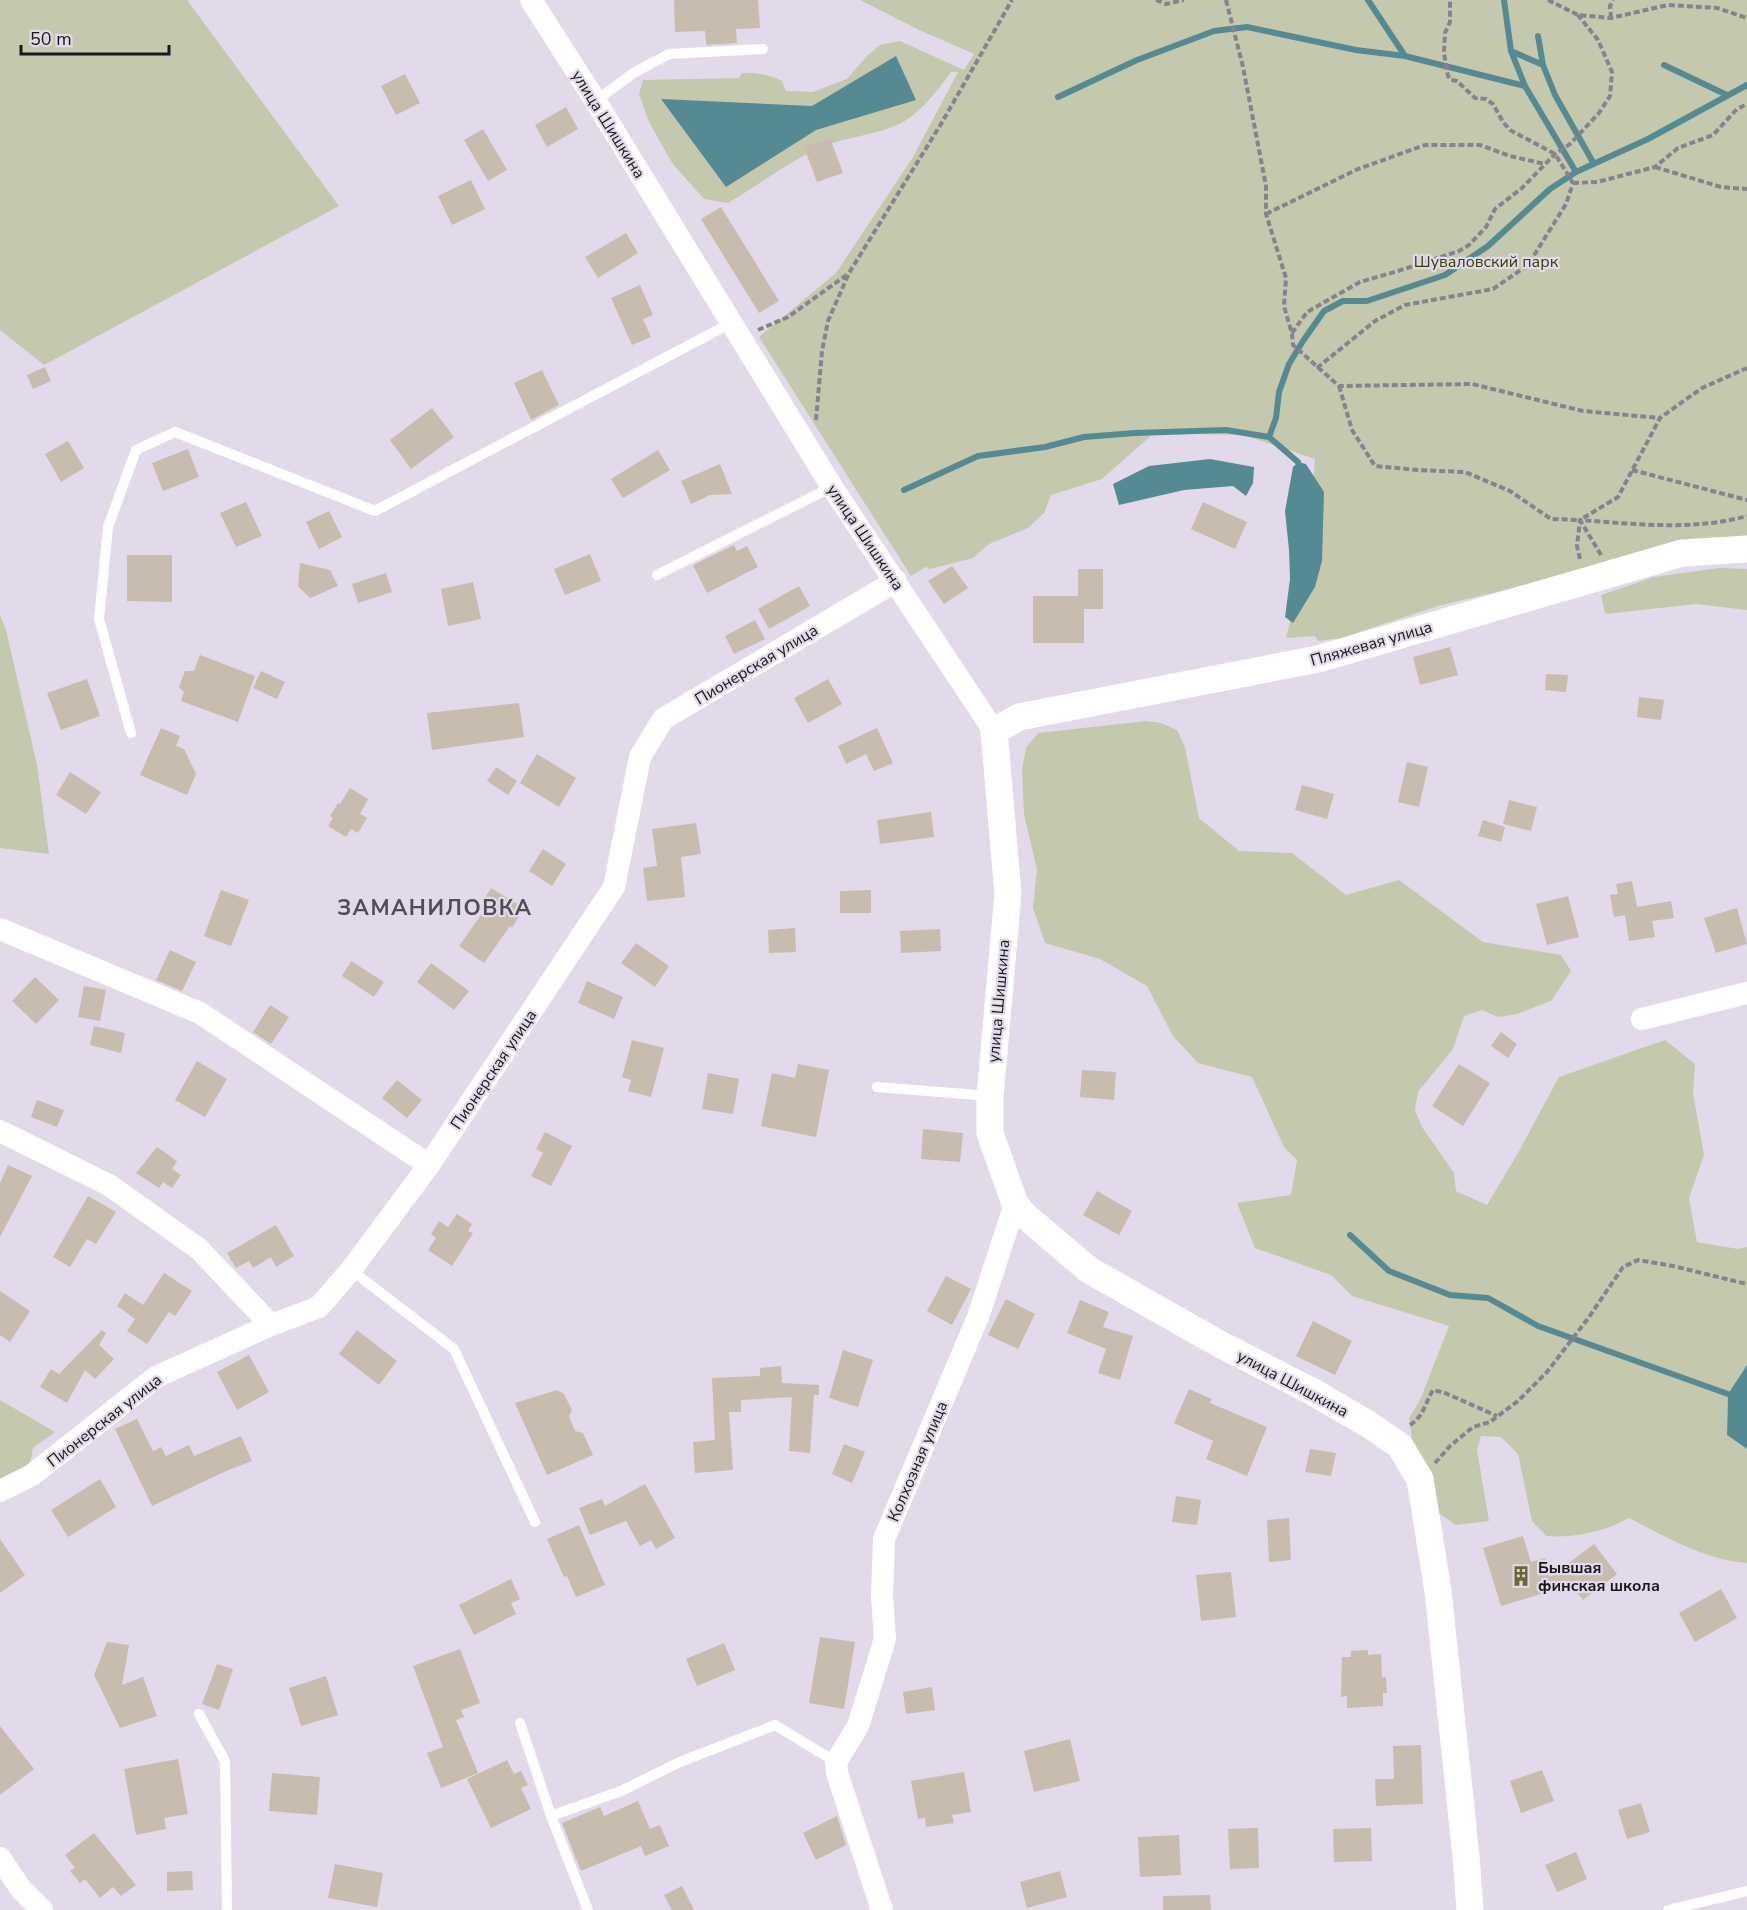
<svg xmlns="http://www.w3.org/2000/svg" width="1747" height="1910" font-family="'Nunito Sans',sans-serif">
<rect width="100%" height="100%" fill="#e2daea"/>
<path fill="#c4c8ad" d="M0,0H187L339,206L44,365L0,330Z
M860,0H1747V538L1707,541L1438,606L1341,638L1318,641L1315,636L1286,638L1308,551L1315,459L1244,435L1154,433L1102,479L1051,495L1044,513L1028,528L989,544L973,558L930,569L926,567L911,576L759,337L836,273L913,157L958,72H951C936,92 919,116 895,126C871,136 844,137 819,148C787,163 759,185 728,203L704,199L672,163L649,122L639,94L643,80L739,78L742,73C757,73 768,74 782,81L786,91L813,92L847,79L868,55L880,45L900,41L964,70L974,54L919,30Z
M1719,568L1747,569V610L1696,604L1605,614L1601,595L1654,577Z
M0,615L6,630L37,765L49,854L0,848Z
M1146,721L1161,723L1177,730L1185,747L1199,818L1239,851L1292,853L1346,895L1399,880L1483,942L1561,955L1571,971L1551,1001L1517,1014L1498,1017L1482,1010L1464,1016L1453,1049L1418,1092L1415,1110L1422,1127L1454,1173L1456,1191L1487,1205L1518,1153L1559,1077L1665,1040L1695,1064L1693,1093L1704,1155L1689,1198L1697,1242L1738,1249L1747,1247V1365L1728,1394L1727,1435L1747,1449V1563C1705,1560 1666,1537 1629,1518C1603,1532 1575,1538 1546,1536L1532,1521L1518,1454L1501,1437L1481,1436L1477,1450L1489,1521L1456,1525L1437,1512L1413,1446L1409,1418L1420,1400L1449,1326L1352,1296L1331,1275L1255,1248L1237,1203L1291,1195L1297,1160L1284,1147L1252,1077L1198,1063L1173,1036L1147,986L1100,959L1045,943L1033,908L1037,870L1024,814L1022,769L1026,748L1038,733Z
M0,1400L55,1432L33,1448L29,1468L0,1481Z"/>
<path fill="#558a93" d="M896,56L916,100L816,130L726,187L661,99L812,106Z
M1210,459L1254,467L1253,483L1246,496L1233,486L1184,490L1119,505L1113,484L1149,466Z
M1298,462L1306,464L1324,492L1322,561L1315,587L1293,623L1285,617L1290,579L1289,550L1285,511L1293,467Z
M1747,1365V1449L1727,1435L1728,1394Z"/>
<g fill="none" stroke-linecap="round" stroke-linejoin="round">
<path stroke="#558a93" stroke-width="6" d="M1368,0L1405,56
M1504,0L1511,51L1525,86L1576,172
M1538,36L1543,65L1555,95L1594,164
M1511,51L1543,65
M1664,65L1727,95
M1058,97L1137,60L1214,31L1247,27L1356,50L1405,56L1525,86
M1269,437L1298,462
M904,490L978,456L1045,447L1084,437L1135,433L1226,430L1269,437L1276,418L1279,392L1289,364L1303,341L1324,311L1343,301H1367L1445,275L1488,246L1550,189L1576,172L1648,139L1747,85
M1350,1235L1389,1271L1450,1295L1488,1298L1538,1326L1728,1394"/>
</g>
<path fill="#c7bcae" d="M674,0H758L760,28L736,29L737,43L706,45L705,31L675,32Z
M405,74L420,103L396,115L381,86Z
M566,107L578,129L547,147L535,125Z
M483,129L507,170L488,181L464,140Z
M830,138L843,173L817,182L804,147Z
M471,180L485,209L452,225L438,196Z
M721,207L779,301L759,313L701,219Z
M626,233L638,253L598,278L585,257Z
M640,285L653,315L643,319L651,337L632,345L611,298Z
M45,367L51,381L33,389L27,375Z
M542,370L559,405L531,420L514,383Z
M432,408L454,437L411,469L390,440Z
M68,441L84,468L61,482L45,454Z
M188,449L199,477L163,491L152,463Z
M658,450L670,470L623,498L611,479Z
M720,464L732,494L710,495L691,504L681,481Z
M246,502L262,536L236,547L220,513Z
M1203,502L1247,522L1235,549L1191,529Z
M329,511L342,537L319,549L306,522Z
M734,545L737,551L747,546L758,567L707,593L693,565Z
M590,554L601,581L565,595L554,569Z
M127,555H172V602L127,601Z
M300,563L330,570L338,586L310,598L298,586Z
M952,566L968,588L944,604L928,581Z
M1078,569H1103V609H1084V643H1033V596H1078Z
M386,573L392,592L358,603L352,584Z
M473,582L481,619L448,626L441,589Z
M799,586L810,606L769,629L758,609Z
M755,620L765,639L734,654L725,636Z
M1450,647L1458,675L1420,685L1413,657Z
M200,655L255,676L238,722L181,701L184,692L179,687L185,671H194Z
M261,671L285,682L277,699L253,688Z
M1546,674L1568,675L1566,692L1545,690Z
M87,679L100,716L61,730L47,693Z
M828,679L842,704L808,723L794,698Z
M1639,697L1664,700L1661,720L1637,717Z
M519,703L524,737L432,750L427,713Z
M161,728L180,736L176,746L184,749L196,774L187,795L140,775Z
M877,728L893,763L874,771L866,754L846,764L838,746Z
M537,754L576,778L559,807L520,783Z
M1407,762L1428,767L1419,807L1398,802Z
M496,767L517,781L508,795L487,781Z
M70,772L101,792L86,814L56,795Z
M1302,785L1334,794L1327,819L1295,810Z
M350,788L368,799L360,814L367,818L358,833L351,829L346,837L328,826L333,818L330,816L338,803L340,804Z
M1509,800L1537,807L1531,831L1503,824Z
M931,812L934,837L880,844L877,820Z
M1483,820L1505,827L1501,842L1478,836Z
M696,823L701,854L681,857L685,897L647,901L643,868L657,866L652,829Z
M543,849L566,864L552,886L529,871Z
M1632,881L1637,907L1671,901L1674,918L1652,921L1655,937L1629,941L1625,915L1614,917L1610,895L1618,894L1616,884Z
M491,888L524,908L512,928L510,926L484,963L459,946L484,911L479,908Z
M221,890L249,900L231,946L204,936Z
M871,890V913H840V891Z
M1568,896L1579,937L1547,945L1536,904Z
M1737,908L1747,944L1716,953L1704,918Z
M795,928L796,952L769,953L768,930Z
M940,929L941,951L901,953L900,931Z
M636,943L669,966L655,987L621,963Z
M170,950L196,962L182,991L156,980Z
M351,961L384,982L374,997L342,976Z
M431,963L469,991L454,1010L417,982Z
M35,977L59,1000L36,1024L12,1001Z
M587,981L623,997L614,1019L578,1003Z
M84,986L106,990L100,1021L78,1017Z
M270,1005L289,1017L271,1044L253,1032Z
M94,1026L125,1033L121,1053L90,1045Z
M1501,1032L1517,1044L1508,1058L1491,1046Z
M632,1040L664,1048L651,1097L628,1091L631,1080L622,1077Z
M197,1061L227,1079L205,1117L175,1100Z
M798,1064L829,1070L816,1137L761,1126L772,1073L795,1078Z
M1459,1064L1490,1083L1463,1126L1432,1106Z
M1082,1070L1116,1072L1114,1100L1080,1097Z
M708,1073L739,1079L733,1114L702,1109Z
M397,1080L422,1100L407,1118L382,1098Z
M37,1100L64,1110L57,1127L31,1117Z
M923,1129L963,1133L960,1162L921,1159Z
M545,1132L572,1146L551,1186L531,1176L543,1153L536,1149Z
M157,1147L177,1161L172,1169L181,1175L172,1188L163,1182L159,1188L136,1173Z
M8,1165L32,1176L0,1237V1183Z
M1097,1191L1132,1211L1119,1235L1083,1215Z
M88,1196L116,1212L96,1244L87,1239L70,1267L53,1257Z
M457,1214L472,1224L468,1231L473,1233L452,1266L428,1250L436,1238L431,1234L439,1221L448,1227Z
M276,1225L294,1256L276,1267L271,1257L253,1268L249,1261L236,1268L227,1253Z
M164,1273L192,1291L175,1316L169,1312L147,1344L127,1331L135,1319L117,1306L125,1293L143,1305Z
M946,1276L971,1289L952,1325L927,1311Z
M0,1291L30,1311L10,1342L0,1335Z
M1006,1299L1035,1314L1018,1349L988,1335Z
M1080,1300L1109,1312L1103,1327L1133,1336L1120,1380L1098,1373L1106,1349L1067,1333Z
M1313,1321L1352,1341L1335,1375L1296,1356Z
M102,1330L106,1333L99,1345L114,1359L95,1379L85,1370L67,1403L40,1387L51,1369L59,1374Z
M357,1330L397,1361L379,1385L339,1354Z
M843,1350L873,1360L858,1407L829,1398Z
M249,1355L269,1392L237,1410L217,1372Z
M781,1366L782,1383L819,1385V1395H814L810,1453L789,1451L792,1397L741,1400V1412H729L733,1470L695,1473L693,1442L715,1440L712,1378L760,1376V1368Z
M1189,1389L1212,1399L1210,1403L1267,1427L1247,1476L1206,1459L1213,1441L1174,1423Z
M557,1390L564,1394L572,1410L569,1416L575,1431L583,1433L593,1455L547,1475L515,1403Z
M137,1419L153,1451L161,1447L166,1456L189,1445L194,1456L241,1436L252,1461L226,1471L152,1506L115,1429Z
M844,1444L865,1452L852,1483L832,1474Z
M1310,1449L1336,1453L1331,1476L1305,1472Z
M100,1479L116,1507L68,1537L51,1510Z
M645,1484L675,1538L656,1549L651,1540L640,1546L626,1521L590,1535L579,1508L602,1499L605,1506Z
M1176,1496L1201,1500L1197,1525L1172,1522Z
M1289,1518L1291,1560L1269,1562L1267,1520Z
M579,1525L605,1585L576,1597L567,1576L564,1577L547,1539Z
M1523,1536L1531,1562L1545,1558L1550,1577L1594,1544L1617,1574L1583,1600L1571,1585L1501,1606L1483,1548Z
M0,1539L25,1575L0,1593Z
M1231,1572L1236,1617L1201,1621L1196,1575Z
M511,1579L520,1599L511,1603L516,1614L474,1635L459,1605Z
M1721,1589L1737,1618L1695,1642L1679,1613Z
M820,1637L855,1642L844,1709L809,1703Z
M107,1642L129,1645L122,1685L143,1677L157,1716L120,1728L94,1675Z
M724,1643L735,1670L697,1686L686,1659Z
M460,1649L480,1703L461,1710L464,1717L456,1720L478,1773L441,1788L427,1753L443,1747L413,1666Z
M1368,1650V1655L1381,1654L1382,1677H1386L1387,1693H1383V1706L1347,1708V1696L1341,1697L1342,1657H1351V1651Z
M217,1664L233,1669L219,1710L202,1704Z
M326,1676L338,1715L301,1726L289,1688Z
M932,1687L935,1710L906,1714L903,1692Z
M0,1726L34,1769L0,1795Z
M1070,1739L1080,1781L1034,1792L1024,1751Z
M1421,1745L1423,1804L1376,1806L1375,1779H1394L1393,1746Z
M178,1759L188,1814L164,1818L166,1829L136,1835L124,1769Z
M507,1760L514,1774L521,1771L528,1785L521,1788L531,1809L491,1828L467,1779Z
M1542,1770L1554,1801L1521,1813L1510,1781Z
M964,1772L971,1812L952,1815L954,1823L926,1827L925,1818L918,1819L911,1781Z
M272,1773L320,1777L317,1815L269,1811Z
M638,1801L650,1829L660,1825L669,1846L645,1856L641,1846L581,1871L562,1823L600,1807L604,1816Z
M1641,1803L1650,1832L1627,1839L1618,1810Z
M837,1816L846,1845L816,1860L803,1833Z
M1253,1828H1258L1259,1868L1230,1869L1228,1829Z
M1371,1828L1372,1861L1334,1862L1333,1829Z
M94,1833L136,1885L121,1896L113,1887L100,1898L85,1879L80,1883L70,1871L75,1868L65,1855Z
M1179,1835L1181,1875L1140,1877L1138,1837Z
M1576,1852L1587,1879L1557,1892L1545,1865Z
M335,1864L383,1873L377,1907L328,1898Z
M192,1871L193,1890L167,1891V1872Z
M1060,1871L1067,1897L1027,1908L1020,1882Z
M682,1886L694,1910H672L664,1895Z
M1210,1895L1211,1910H1163V1896Z"/>
<g fill="none" stroke-linecap="round" stroke-linejoin="round">
<path stroke="#87828d" stroke-width="4" stroke-dasharray="6 3" stroke-linecap="butt" d="M1156,0L1166,4L1184,0
M1226,0L1243,67L1266,186V214L1286,278L1284,306L1292,334L1293,345L1339,386L1472,384L1583,411L1660,418
M1548,0L1578,15L1611,18L1668,5L1717,8L1747,18
M1611,18L1610,6L1613,0
M1655,167L1721,187L1747,189
M1573,183L1597,182L1655,167L1678,148L1713,135L1737,109L1747,104
M1266,214L1358,169L1425,145H1480L1510,156L1545,164
M758,330L788,317L848,274
M1292,333L1307,312L1360,282L1398,271L1459,251L1469,245L1486,227L1495,209L1522,188L1555,154L1570,144L1599,113L1610,96L1612,72L1598,40L1578,15
M1317,368L1375,321L1405,305L1493,289L1528,265L1566,204L1573,183L1555,154L1510,130L1503,122L1493,104L1486,99L1475,98L1457,81L1451,80L1448,76L1444,53L1445,33L1450,22V0
M1339,386L1352,430L1375,466L1418,470L1465,472L1510,491L1551,519L1580,520
M816,420L822,351L828,321L849,273L941,124L1012,0
M1632,470L1747,500
M1601,555L1580,520L1618,497L1660,418L1702,388L1747,368
M1580,559L1577,546L1580,520C1635,524 1693,531 1747,516
M1410,1425C1424,1416 1425,1403 1433,1390L1445,1393L1497,1416
M1435,1463L1450,1446L1473,1427L1490,1422L1518,1401L1547,1372L1589,1317L1623,1267L1638,1260L1673,1266L1747,1284"/>
<path stroke="#fff" stroke-width="10" d="M593,97L605,94L635,72L669,54L763,49
M657,575L832,487
M131,733L99,619L108,527L136,450L175,432L375,511L731,323
M877,1087L990,1096
M351,1270L454,1349L535,1522
M199,1714L225,1761L227,1910
M520,1723L551,1816L588,1910
M551,1816L621,1791L680,1762L775,1725L836,1762
M1668,1910L1747,1891"/>
<path stroke="#fff" stroke-width="22" d="M531,0L593,97L832,487L994,731
M0,929L200,1013L429,1165
M1642,1019L1747,993
M0,1131L109,1185L199,1249L271,1325
M0,1491L32,1475L156,1377L271,1325L319,1307L351,1270L429,1165L614,887L640,757L663,719L896,581
M0,1858L21,1889L42,1910
M882,1910L837,1773L836,1762L858,1726L885,1639L882,1596L884,1539L978,1317L1015,1204"/>
<path stroke="#fff" stroke-width="27" d="M1470,1910L1466,1856L1438,1591L1420,1479L1400,1446L1368,1424L1313,1392L1216,1342L1089,1270L1023,1214L1015,1204L990,1133V1096L1008,894L994,731L1019,717L1318,659L1682,553L1747,549"/>
</g>
<defs>
<g id="building-bare" transform="scale(1.62)"><path d="M-4-6H4V6H1V3H-1V6H-4ZM-2.5-4.3h1.7v1.8h-1.7ZM.8-4.3h1.7v1.8H.8ZM-2.5-1h1.7V.8h-1.7ZM.8-1h1.7V.8H.8Z" fill="#6b6632" stroke="#e2daea" stroke-width="2.5" paint-order="stroke"/></g>
</defs>
<g fill-rule="evenodd">
<use href="#building-bare" x="1521" y="1576"/>
</g>
<g text-anchor="middle" stroke-width="4.5" stroke-linejoin="round" paint-order="stroke">
<g font-size="16" fill="#19171c" stroke="#e2daea">
<text transform="translate(609 124) rotate(58)" y="6">улица Шишкина</text>
<text transform="translate(866 537) rotate(56)" y="6">улица Шишкина</text>
<text transform="translate(1371 643) rotate(-16)" y="6">Пляжевая улица</text>
<text transform="translate(756 664) rotate(-31)" y="6">Пионерская улица</text>
<text transform="translate(998 1001) rotate(-85)" y="6">улица Шишкина</text>
<text transform="translate(493 1069) rotate(-56)" y="6">Пионерская улица</text>
<text transform="translate(1293 1383) rotate(28)" y="6">улица Шишкина</text>
<text transform="translate(104 1420) rotate(-38)" y="6">Пионерская улица</text>
<text transform="translate(917 1461) rotate(-67)" y="6">Колхозная улица</text>
</g>
<g font-size="16" fill="#383c07" stroke="#e2daea">
<text x="1486" y="267">Шуваловский парк</text>
</g>
<g font-size="16" font-weight="bold" fill="#19171c" stroke="#e2daea" text-anchor="start">
<text x="1538" y="1573">Бывшая<tspan x="1538" dy="18">финская школа</tspan></text>
</g>
<g font-size="22" font-weight="bold" letter-spacing="1.5" fill="#524c59" stroke="#e2daea">
<text x="435" y="915">ЗАМАНИЛОВКА</text>
</g>
</g>
<path d="M21 45v9h148v-9" fill="none" stroke="#19171c" stroke-width="3"/>
<text x="30" y="45" font-size="18" fill="#19171c" stroke="#e2daea" stroke-width="4.5" paint-order="stroke">50 m</text>
</svg>
